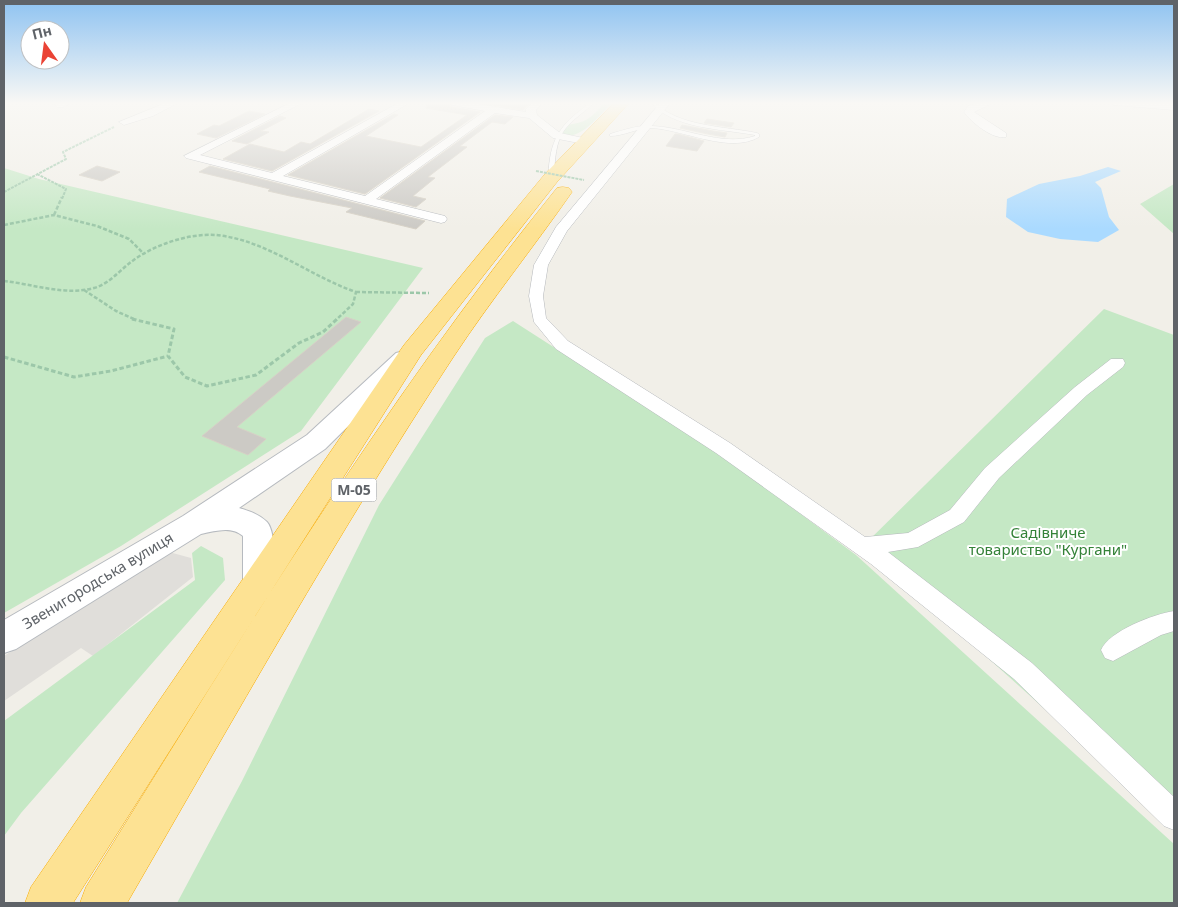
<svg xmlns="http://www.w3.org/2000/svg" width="1178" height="907" font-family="'Noto Sans',sans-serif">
<rect width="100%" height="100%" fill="#f1efe8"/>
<path fill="#e0deda" d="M169,552L191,558L193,577L93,656L81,648L4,701V656Z"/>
<path fill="#c5e8c5" d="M604,102H613C598,116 583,139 561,136C563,123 572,125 581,122C589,120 601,108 604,102Z
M4,168L39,179L423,268L301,431L121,546L4,613Z
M1174,184V234L1140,204Z
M1104,309L1174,335V825L863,546Z
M513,321L717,452L856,555L1174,844V903H177L242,781L379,505L485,338Z
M201,546L223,558L225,580L21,813L4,836V721L195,580L192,553Z"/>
<path fill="#aadaff" d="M1108,167L1121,171L1095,182L1101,188L1109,217L1119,230L1098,242L1060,239L1028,232L1006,217L1007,199L1039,184L1080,176Z"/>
<path fill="#cccac5" stroke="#d6d1c6" d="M427,102H445L452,107L480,112L365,194L288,175L394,114L398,115L366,136L421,147L467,115L426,108Z
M475,102H531L523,110Z
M369,109L379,111L272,171L223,159L250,144L284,152L301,142L310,144Z
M249,111L265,114L216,138L197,134L214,125L219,126Z
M495,115L513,117L505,124L492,122L460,146L467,147L428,177L435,178L413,196L426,199L416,207L380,198Z
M280,116L286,118L261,131L269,132L247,144L232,141Z
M707,119L734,123L731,127L704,123Z
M682,125L713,131L727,133L725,137L708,134L680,128Z
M675,134H678L704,141L697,151L666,146Z
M97,166L120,172L102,181L79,175Z
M210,166L425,221L416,229L346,212L352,208L290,196L268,191L270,189L199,172Z
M346,317L361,322L237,427L266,439L248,455L202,436Z"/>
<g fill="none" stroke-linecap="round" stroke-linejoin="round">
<g stroke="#b5b8bc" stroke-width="1">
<path id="lane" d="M591,102H595C586,111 574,118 566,128C555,141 555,161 554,177L549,178C548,172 549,165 550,158C555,129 569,119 591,102Z
M650,102H654C679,127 724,126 757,133L759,134V137C730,154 684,130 652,128C637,128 624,136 610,136V134C624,130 638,125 652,126C686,127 721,147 755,136V135C722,129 673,129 650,102Z"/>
</g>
<g stroke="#b5b8bc" stroke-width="1">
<path id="street" d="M60,102H73L63,107H57L55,105Z
M168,102H180L153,116L124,125L119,122Z
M292,102H304L200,155L272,173L400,102H411L283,176L365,196L485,111L452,105L447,102H466L526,112V109L533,102H543L536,110L537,115L560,133L588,139L589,141L584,144L553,138L529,118L495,113L376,199L445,216L447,219L445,222L441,223L186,158L184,156Z
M661,102H671L567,231L548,265L543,296L546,318L568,341L730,443L865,537L908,533L950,510L985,468L1075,387L1111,359H1123L1125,363L1123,367L1087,395L999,478L964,522L918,547L888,552L1032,663L1174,797V830L1164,826L1014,679L871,564L716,453L556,349L534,322L529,296L534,265L556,227Z
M981,102H995L974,112L1006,133V137C993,140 971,122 964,112L968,106Z
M1109,102L1174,104V110L1114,105Z
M1174,611V631L1161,635L1113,661L1105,658L1101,650C1109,631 1154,614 1174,611Z"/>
</g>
<g stroke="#b6babf" stroke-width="2">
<path id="secondary" d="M404,351L412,353L415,358L412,363L325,449L239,508C249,511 259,514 267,522C277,533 275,579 269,592L258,596L247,592L243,582V536C231,526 216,531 201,534L16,649L4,653V620L183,516L307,435L396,353Z"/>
</g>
<g stroke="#f9ab00" stroke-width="1">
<path id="highway" d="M615,102H630L557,182L421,355L73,903H25L31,887L404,345L545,174Z
M563,187L569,188L572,192C533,248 491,300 454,356C337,534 233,720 127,903H80L86,887C234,649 380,406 557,188Z"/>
</g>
<path stroke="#9cc7a9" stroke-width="2" stroke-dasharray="3 1" stroke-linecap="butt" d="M37,174L66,189L62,199
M4,192L66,159L63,152L114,127"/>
<path stroke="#9cc7a9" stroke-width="2.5" stroke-dasharray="4 2" stroke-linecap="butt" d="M54,215L62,197
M4,225L54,215L97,226L129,239L144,254
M4,281C32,284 66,296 94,288C109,284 119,271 131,262C153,245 189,233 216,235C267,240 309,276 356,292L353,304L336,320
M84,290L116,311L136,320
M356,292L429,293"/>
<path stroke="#9cc7a9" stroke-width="3" stroke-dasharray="4.5 2.5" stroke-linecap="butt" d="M132,319L174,329L168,356L185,377L207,386L256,375L299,343L323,332L337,319
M4,357L74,377L111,371L168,356"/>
<use href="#lane" fill="#fff" fill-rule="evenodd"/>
<use href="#street" fill="#fff" fill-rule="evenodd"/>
<use href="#secondary" fill="#fff" fill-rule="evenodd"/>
<use href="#highway" fill="#fde293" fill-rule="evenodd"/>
<path stroke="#9cc7a9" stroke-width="2" stroke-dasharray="3 1" stroke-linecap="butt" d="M536,171L584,180"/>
</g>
<linearGradient id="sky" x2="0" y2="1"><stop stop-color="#8fc3f1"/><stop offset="0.45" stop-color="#f9f8f5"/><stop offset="1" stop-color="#f9f8f5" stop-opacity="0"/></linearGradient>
<rect width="1178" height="229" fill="url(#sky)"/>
<g text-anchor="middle" stroke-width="4" stroke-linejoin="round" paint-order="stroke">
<rect fill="#fff" stroke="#8f9295" stroke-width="1" x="331.5" y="478.5" width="45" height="23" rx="4"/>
<g font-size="14" font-weight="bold" fill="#5f6368">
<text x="354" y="495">М-05</text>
</g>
<g font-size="15" fill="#348238" stroke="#fff">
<text x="1048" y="538">Садівниче<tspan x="1048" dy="17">товариство "Кургани"</tspan></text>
</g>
<g font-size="15" fill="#5f6368" stroke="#fff">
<text transform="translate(98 581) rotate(-31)" y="5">Звенигородська вулиця</text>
</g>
</g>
<rect width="1178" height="907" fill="none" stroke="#5f6368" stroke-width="10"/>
<g transform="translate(45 45) rotate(346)"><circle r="24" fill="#ffffff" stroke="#bfc1c3"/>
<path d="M0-4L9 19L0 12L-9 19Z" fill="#ea4335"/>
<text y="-8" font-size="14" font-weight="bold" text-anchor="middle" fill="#5f6368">Пн</text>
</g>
</svg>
